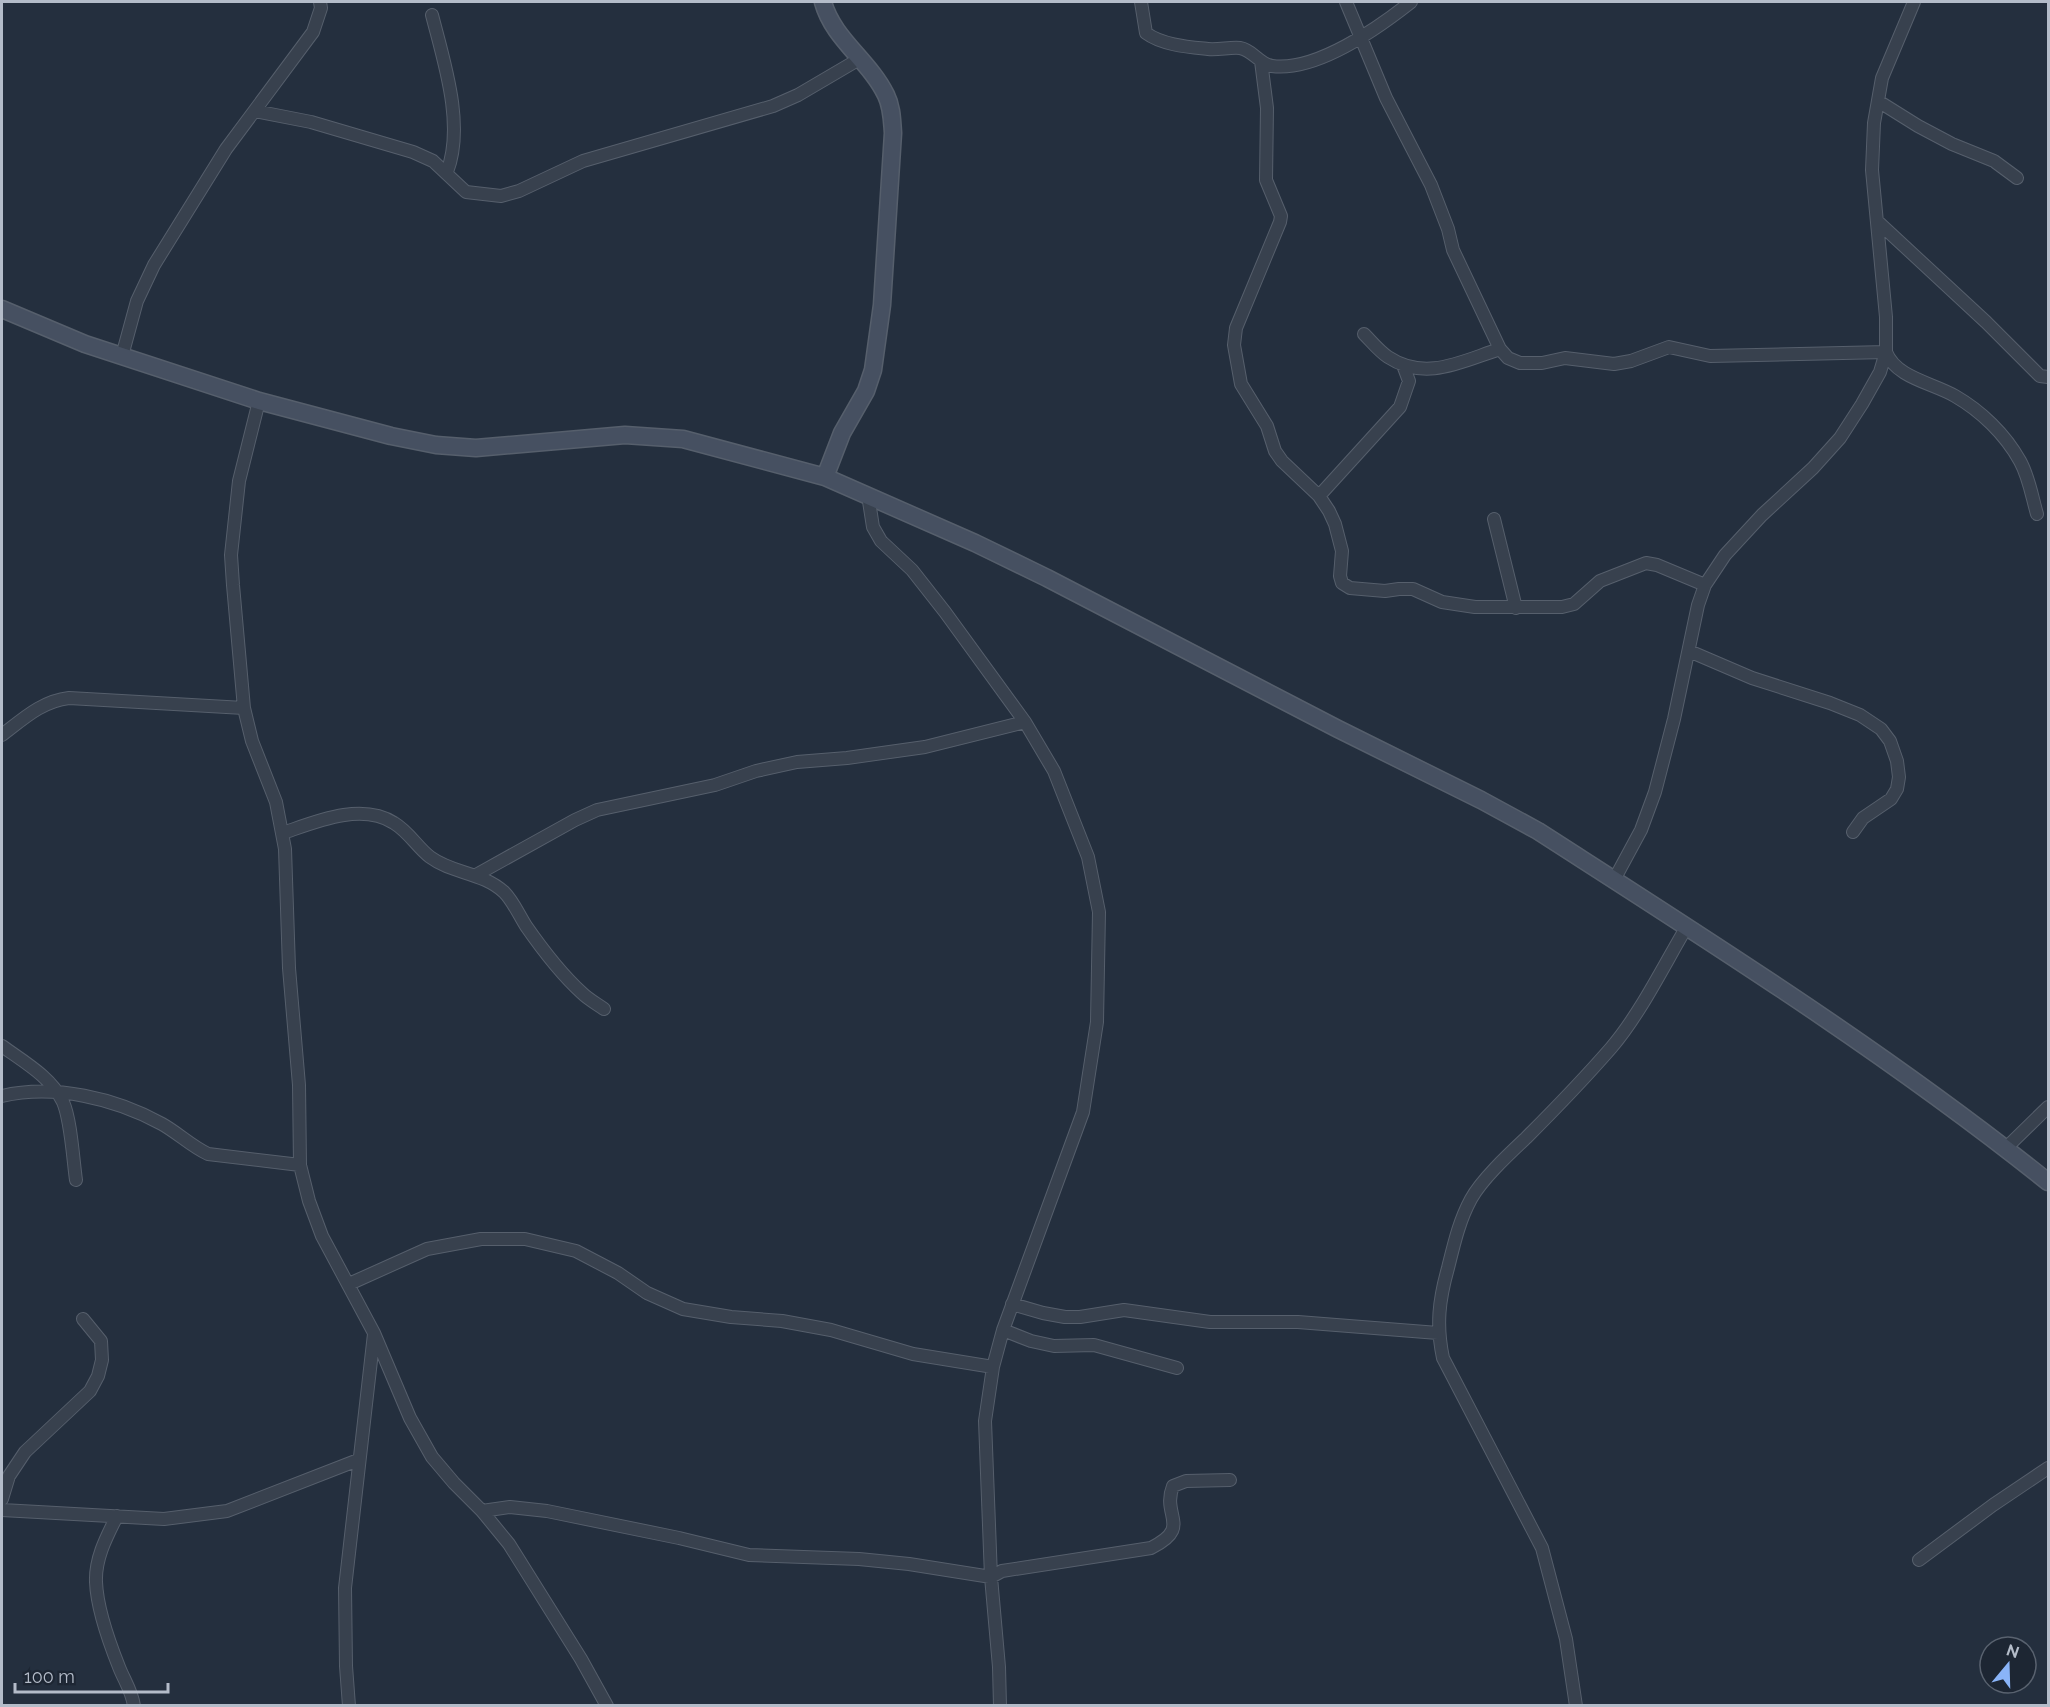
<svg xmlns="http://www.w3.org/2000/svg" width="2050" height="1707" font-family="Raleway,sans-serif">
<rect width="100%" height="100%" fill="#242f3e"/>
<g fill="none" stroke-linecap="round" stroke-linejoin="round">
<g stroke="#565f6c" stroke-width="14">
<path id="street" d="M1141,2L1146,33C1162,45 1189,47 1208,49C1219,50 1230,47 1240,48C1253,50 1259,64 1272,66C1316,72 1378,28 1411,2
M1346,2L1386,98L1431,185L1448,229L1453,250L1500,349L1508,358L1520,363H1542L1565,358L1614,364L1631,361L1669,347L1710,356L1886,352C1896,378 1933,383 1955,396C1981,411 2005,434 2020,461C2029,477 2032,497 2037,514
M432,15C444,62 465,125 447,172
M1261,61L1267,108L1266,180L1281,216L1280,222L1236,328L1234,345L1241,384L1267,426L1275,451L1282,461L1319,496L1329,511L1335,524L1342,551L1340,576L1342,583L1350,588L1385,591L1399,589H1413L1442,602L1475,607H1562L1574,604L1600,581L1646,563L1657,565L1705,585
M1878,101L1918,126L1952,144L1994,161L2017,178
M255,111L311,122L413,152L433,161L466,192L501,196L519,191L583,161L773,106L798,95L861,58
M1877,221L1986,322L2040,376L2048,377
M1364,334C1372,342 1379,351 1388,357C1426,382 1462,361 1500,349
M122,356L137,301L154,265L226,149L313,32L321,8L320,2
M259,401L239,481L231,555L233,585L244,708L252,741L276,802L285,849L289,968L299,1085L300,1165L309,1201L322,1236L374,1333L410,1418L432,1457L454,1483L482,1511L509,1544L581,1659L607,1706
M868,495L873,527L881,541L912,570L945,612L1025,722L1054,771L1088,857L1099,912L1097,1022L1083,1112L1003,1330L993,1367L985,1421L991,1577L999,1667L1000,1706
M1319,496L1400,407L1409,381L1403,365
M1494,519L1516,608
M1689,651L1752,678L1830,703L1860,715L1881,729L1890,741L1897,761L1899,777L1897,789L1891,799L1863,818L1853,832
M2,735C23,719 42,701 69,698L244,708
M283,833C315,822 361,802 394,823C409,832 417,847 430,857C453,874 482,872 504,892C513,901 519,915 526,926C542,949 561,974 582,993C588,999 597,1004 604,1009
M476,875L575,820L597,810L715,785L756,771L797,762L847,758L925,747L1025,722
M1614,880L1641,830L1655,792L1674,719L1698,605L1705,585L1725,555L1762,515L1813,468L1840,438L1862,404L1880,372L1886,352V317L1872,170L1874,123L1882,78L1914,2
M2,1046C24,1062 51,1077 63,1102C71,1120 73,1159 76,1180
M2,1096C54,1084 115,1098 162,1124C178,1133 191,1146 208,1154L300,1165
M2006,1148L2048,1107
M349,1284L427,1249L481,1239H525L576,1251L618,1273L647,1293L683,1309L731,1317L782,1321L831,1330L913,1354L993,1367
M1012,1304L1043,1313L1065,1317H1080L1124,1310L1210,1322H1298L1438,1333
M1003,1330L1031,1341L1054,1346L1094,1345L1177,1368
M2,1499L9,1476L25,1452L90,1391L98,1376L102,1360L101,1341L83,1319
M2,1510L164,1519L227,1511L358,1460
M482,1511L510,1507L547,1511L679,1538L749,1555L859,1559L909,1564L991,1577L1002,1571L1151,1548C1193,1527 1161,1516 1173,1486L1186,1481L1230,1480
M117,1516C107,1536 95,1558 96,1582C97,1608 109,1642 119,1667C124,1680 132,1691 134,1706
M1919,1560L1993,1505L2048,1468
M349,1706L346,1666L345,1588L374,1334
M1576,1706L1566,1639L1542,1548L1443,1358C1436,1325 1439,1300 1448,1268C1454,1244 1459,1221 1471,1199C1482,1179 1509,1154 1526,1138C1555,1109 1584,1079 1611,1048C1640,1014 1663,967 1686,928"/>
</g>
<g stroke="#565f6c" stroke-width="19">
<path id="secondary" d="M823,2C833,39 869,60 886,95C892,107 892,120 893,133L882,305L873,370L866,391L842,433L825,477
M2,309L85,344L259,401L391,436L436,445L476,448L625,435L683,439L825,477L975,543L1047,578L1338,729L1481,800L1538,831C1712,943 1887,1053 2048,1182"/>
</g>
<use href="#street" stroke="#38414e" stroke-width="12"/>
<use href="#secondary" stroke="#465061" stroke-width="16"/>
</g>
<rect width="2050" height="1707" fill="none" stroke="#b4bcc9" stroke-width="6"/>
<g transform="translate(2008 1665) rotate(19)"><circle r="28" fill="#1d2633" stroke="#59626f" stroke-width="1.5"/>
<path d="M0-4.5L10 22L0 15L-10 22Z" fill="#8ab4f8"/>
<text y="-9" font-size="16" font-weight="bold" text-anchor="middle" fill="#b4bcc9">N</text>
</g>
<path d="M15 1683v9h153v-9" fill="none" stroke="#b4bcc9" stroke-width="3"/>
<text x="24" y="1683" font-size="18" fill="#b4bcc9" stroke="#1d2633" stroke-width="4.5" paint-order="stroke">100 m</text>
</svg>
